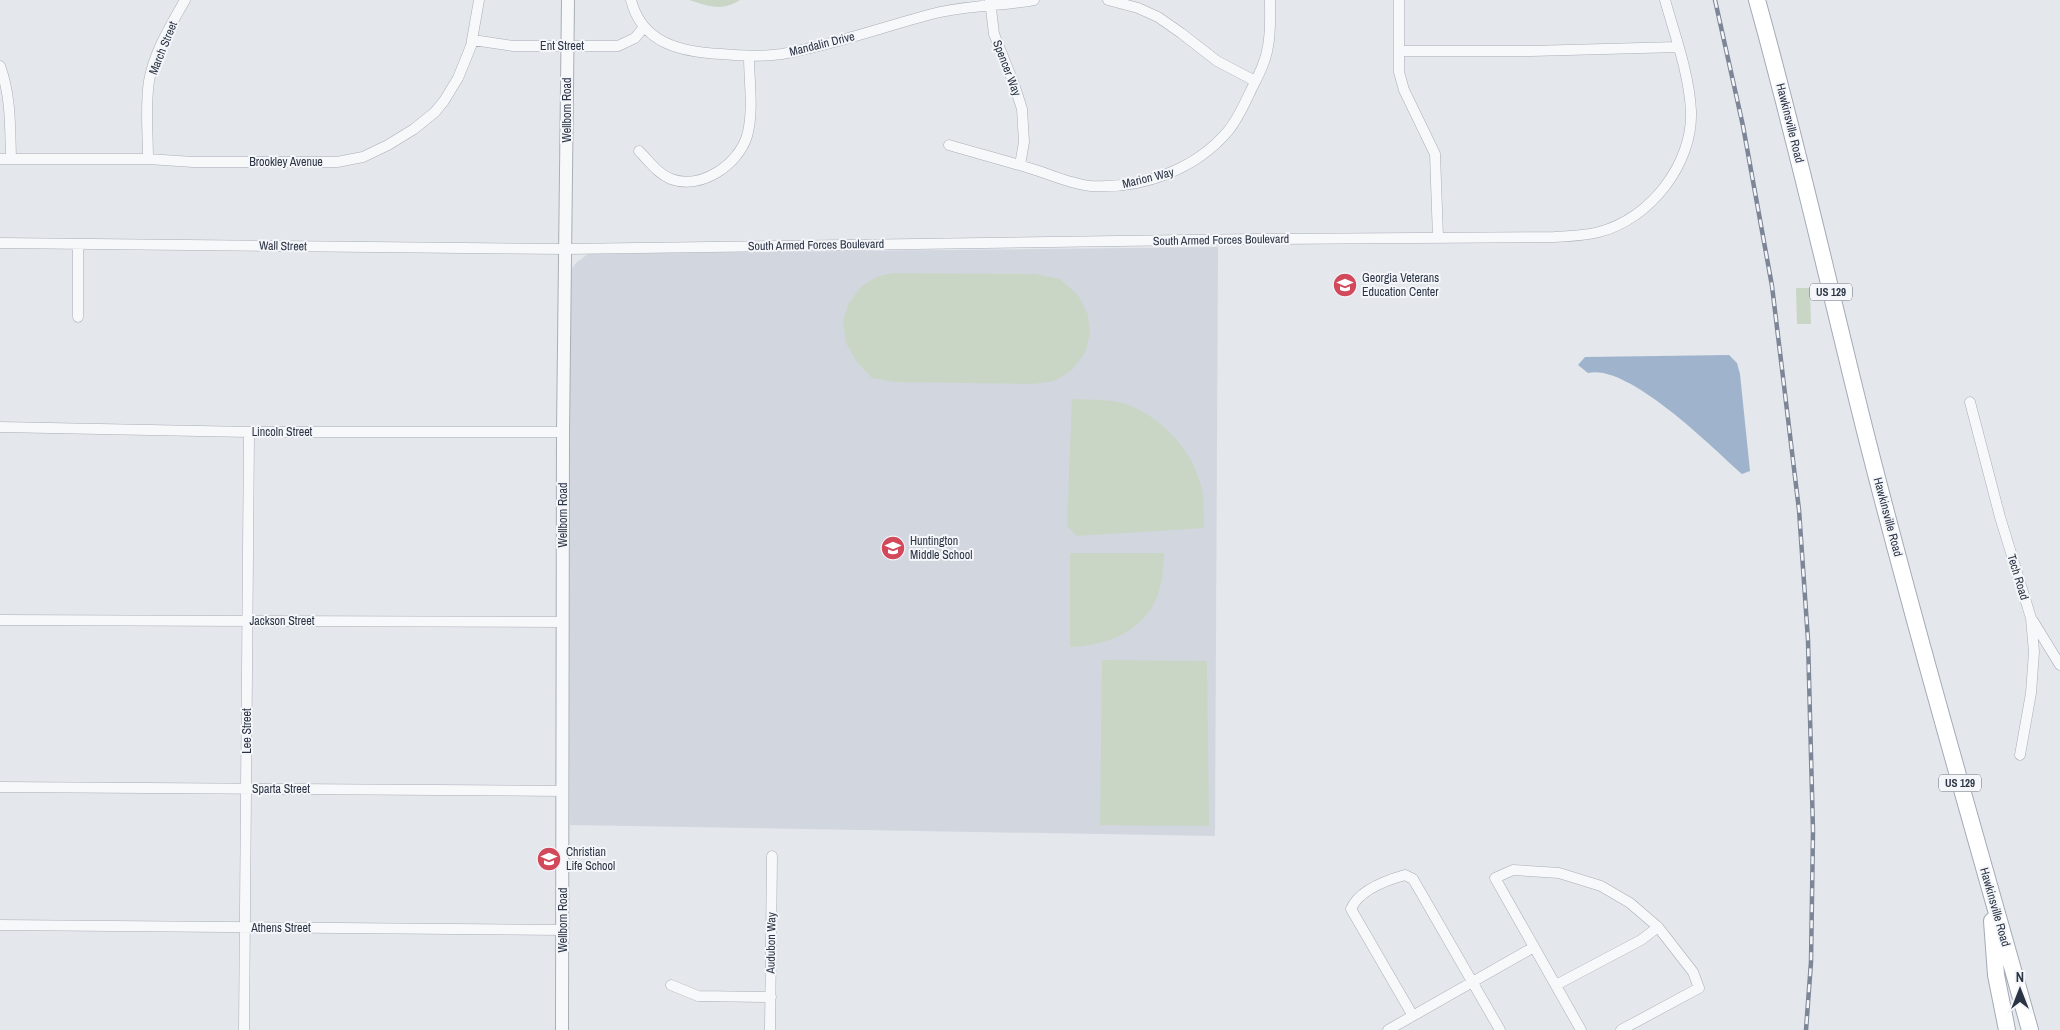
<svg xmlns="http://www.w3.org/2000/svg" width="2060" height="1030" font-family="'Archivo Narrow',sans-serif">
<rect width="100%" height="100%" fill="#e4e7ec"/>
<path fill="#d2d6de" d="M1218,247L1215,836L570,825L569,272L577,262L588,254Z"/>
<path fill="#c9d6c5" d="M689,0H740C721,12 709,6 689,0Z
M892,273L1035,274L1060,279L1078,295L1088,315L1090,332L1086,351L1072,370L1054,381L1033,384L895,382L872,378L857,362L846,343L843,321L849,303L861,287L876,277Z
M1796,288H1810L1811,324H1797Z
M1072,399C1088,400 1112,399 1126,404C1163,418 1194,451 1202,490C1204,502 1204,515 1204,528L1077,536L1067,526Z
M1070,553H1164C1163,566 1163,579 1159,591C1148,630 1107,646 1070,647Z
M1102,660L1207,661L1209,826L1100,825Z"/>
<path fill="#9fb4cc" d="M1729,355L1737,363L1740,374L1750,471L1742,474C1712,447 1628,363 1588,373L1578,365L1585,357Z"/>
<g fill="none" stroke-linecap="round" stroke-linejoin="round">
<g stroke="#a9aeb7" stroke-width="11">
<path id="minor" d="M631,0C642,44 682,52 721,54C741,56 761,57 782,54C834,45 885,26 936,13C969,5 1002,6 1034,0
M990,0L994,34L1014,84L1022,109L1024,142L1020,165
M1108,0L1138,8L1158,17L1181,33L1217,61L1255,81
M1399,0V72L1404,90L1435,154L1438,237
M473,40L513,46H618L635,38L644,27
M1399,51H1531L1678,47
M0,66C11,95 10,127 11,158
M949,145C976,153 1003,160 1029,168C1050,174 1070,184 1091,186C1142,189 1195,170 1228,131C1238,119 1245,103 1252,88C1259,74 1266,61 1268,46C1271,31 1270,15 1270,0
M639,151C649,161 658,174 671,179C701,190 738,165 747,136C754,111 749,82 749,56
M0,159H148L193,162H337L363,157L388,145L414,129L435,112L444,101L458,78L471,46L479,0
M148,159C148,133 145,107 149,81C154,52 171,25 185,0
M0,243L566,249L1256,239L1554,237C1569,236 1585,236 1599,232C1650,219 1693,164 1691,111C1689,73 1675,36 1665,0
M78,244V317
M1970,402L2000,517L2031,618L2034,652L2031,693L2020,755
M0,427L249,432H563
M0,620L563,622
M2033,621L2060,665
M0,787L563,791
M0,925L563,930
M671,985L698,996L771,997
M1556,985L1641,940L1658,927
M1413,1016L1351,909C1359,890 1387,880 1405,875L1413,879L1500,1030
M244,1030L249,432
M770,1030L772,856
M1388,1030L1534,947
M1581,1030L1495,878L1513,870L1559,873L1601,886L1630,903L1658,927L1693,972L1699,988L1621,1030"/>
</g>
<g stroke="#a9aeb7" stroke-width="14">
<path id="tertiary" d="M562,1030L563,432L568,0"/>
</g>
<g stroke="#a3abb8" stroke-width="18">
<path id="primary" d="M1757,0C1797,143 1829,287 1865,431C1916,632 1974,831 2030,1030
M1992,921L1996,975L2007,1030"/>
</g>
<use href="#minor" stroke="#f7f8fa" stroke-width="10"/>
<use href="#tertiary" stroke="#f7f8fa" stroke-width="12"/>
<use href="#primary" stroke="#fff" stroke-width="16"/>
<g stroke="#7d8696" stroke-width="4.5">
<path id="rail" d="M1715,0L1743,126L1772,286L1799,510L1808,640L1813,831L1811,962L1806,1030"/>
</g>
<use href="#rail" stroke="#f4f6f9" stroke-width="2.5" stroke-dasharray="8" stroke-linecap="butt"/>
</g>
<defs>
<g id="university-disc" transform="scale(1.25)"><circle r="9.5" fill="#d1495b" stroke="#f4f6f9"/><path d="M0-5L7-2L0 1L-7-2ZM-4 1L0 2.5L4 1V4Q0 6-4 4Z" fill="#fff"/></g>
<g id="school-disc" transform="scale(1.25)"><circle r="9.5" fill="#d1495b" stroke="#f4f6f9"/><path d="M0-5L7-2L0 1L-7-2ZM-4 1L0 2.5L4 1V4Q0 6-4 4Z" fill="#fff"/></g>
</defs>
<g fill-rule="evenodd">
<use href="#university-disc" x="1345" y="285"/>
<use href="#school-disc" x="893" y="548"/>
<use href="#school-disc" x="549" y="859"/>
</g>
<g text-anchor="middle" stroke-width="4" stroke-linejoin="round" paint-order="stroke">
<g fill="#f4f6f9" stroke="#676e7b" stroke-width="1">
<rect x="1810" y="283.5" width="42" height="17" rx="4"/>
<rect x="1939" y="774.5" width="42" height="17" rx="4"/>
</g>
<g font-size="11" font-weight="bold" fill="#2b3445">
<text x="1831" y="296">US 129</text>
<text x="1960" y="787">US 129</text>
</g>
<g font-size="12" fill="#2b3445" stroke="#f4f6f9">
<text transform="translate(822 44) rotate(-14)" y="4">Mandalin Drive</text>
<text x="562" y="50">Ent Street</text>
<text transform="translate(163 48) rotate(-68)" y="4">March Street</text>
<text transform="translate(1007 68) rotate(69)" y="4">Spencer Way</text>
<text transform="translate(567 110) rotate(-90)" y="4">Wellborn Road</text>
<text transform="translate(1790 123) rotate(76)" y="4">Hawkinsville Road</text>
<text x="286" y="166">Brookley Avenue</text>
<text transform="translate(1148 178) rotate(-14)" y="4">Marion Way</text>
<text transform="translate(1221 240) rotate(-1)" y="4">South Armed Forces Boulevard</text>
<text transform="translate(816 245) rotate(-1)" y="4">South Armed Forces Boulevard</text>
<text transform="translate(283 246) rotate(1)" y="4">Wall Street</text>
<text x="282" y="436">Lincoln Street</text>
<text transform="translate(563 515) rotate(-90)" y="4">Wellborn Road</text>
<text transform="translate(1888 517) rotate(75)" y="4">Hawkinsville Road</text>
<text transform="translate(2018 577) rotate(73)" y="4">Tech Road</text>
<text x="282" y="625">Jackson Street</text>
<text transform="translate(247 731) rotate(-90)" y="4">Lee Street</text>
<text x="281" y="793">Sparta Street</text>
<text transform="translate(1995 907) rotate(74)" y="4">Hawkinsville Road</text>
<text transform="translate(563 920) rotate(-90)" y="4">Wellborn Road</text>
<text x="281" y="932">Athens Street</text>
<text transform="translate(771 943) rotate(-89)" y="4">Audubon Way</text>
</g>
<g font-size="12" fill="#2b3445" stroke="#f4f6f9" text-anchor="start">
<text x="1362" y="282">Georgia Veterans<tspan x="1362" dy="14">Education Center</tspan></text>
<text x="910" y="545">Huntington<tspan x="910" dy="14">Middle School</tspan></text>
<text x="566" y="856">Christian<tspan x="566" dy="14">Life School</tspan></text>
</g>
</g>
<g transform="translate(2020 990)" stroke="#f4f6f9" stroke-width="4" paint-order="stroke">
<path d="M0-4L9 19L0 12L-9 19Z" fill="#2b3445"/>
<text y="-8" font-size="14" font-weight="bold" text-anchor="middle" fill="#2b3445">N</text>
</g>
</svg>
